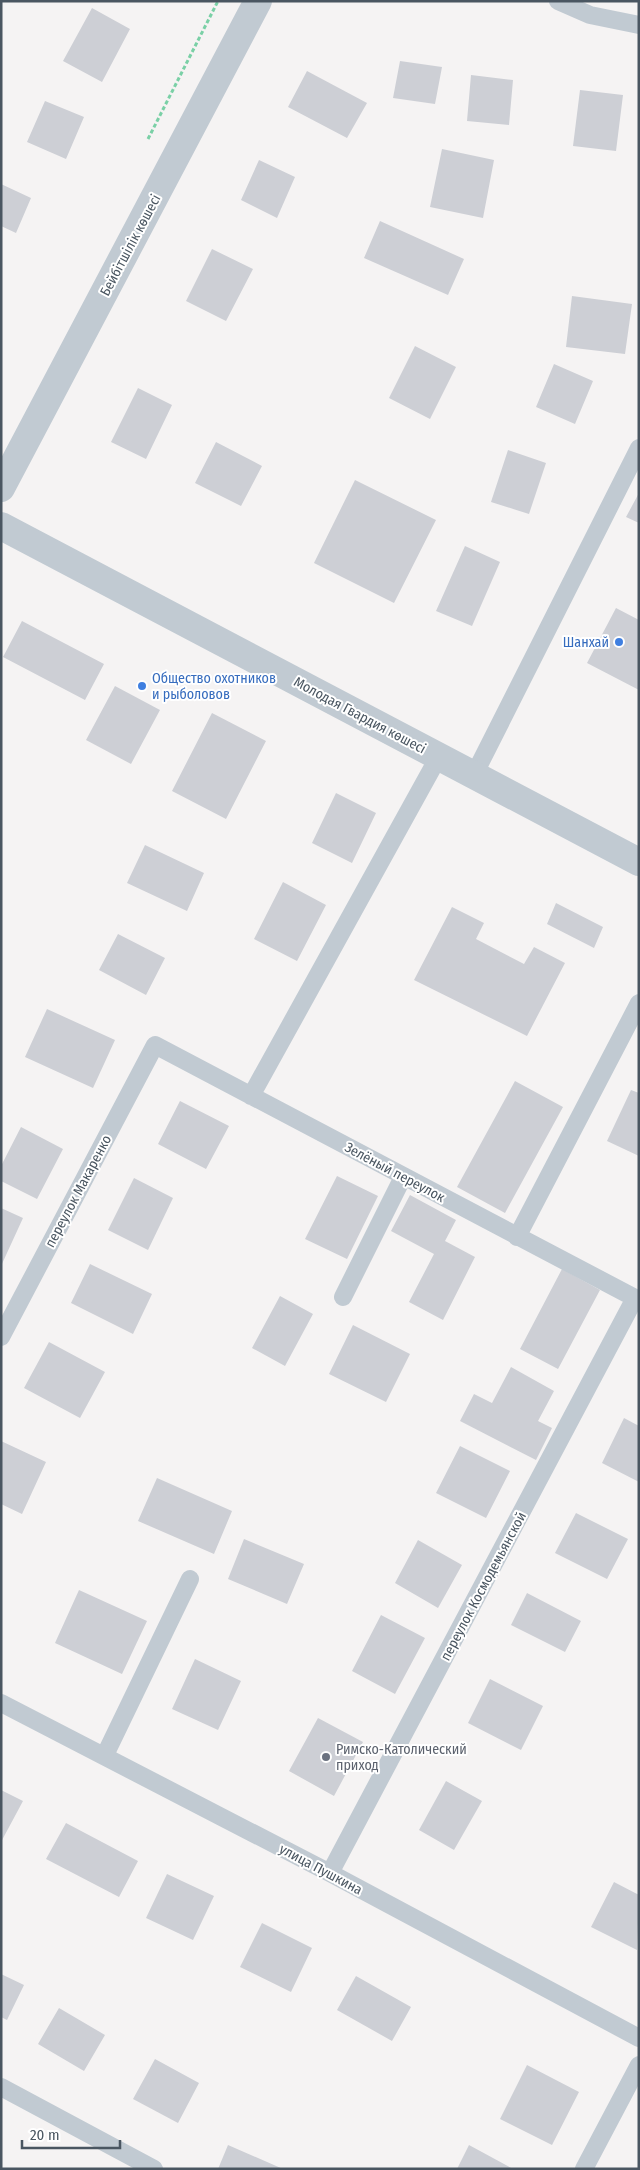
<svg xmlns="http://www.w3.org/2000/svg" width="640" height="2170" font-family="'Fira Sans Condensed',sans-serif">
<rect width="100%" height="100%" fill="#f5f3f3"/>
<path fill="#cdcfd5" d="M92,8L130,29L102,82L63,61Z
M400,61L442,67L435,104L393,98Z
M307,71L367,103L347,138L288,107Z
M471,75L513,80L509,125L467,121Z
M580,90L623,95L616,151L573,146Z
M45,101L84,117L66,159L27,142Z
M442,149L494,160L483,218L430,207Z
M259,160L295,177L277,218L241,200Z
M1,184L31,198L16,233L1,226Z
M380,221L464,259L448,295L364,258Z
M212,249L253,269L226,321L186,301Z
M572,296L632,304L625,354L566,347Z
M415,346L456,367L430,419L389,398Z
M554,364L593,381L575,424L536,407Z
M138,388L172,405L146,459L111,442Z
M216,442L262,466L241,506L195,483Z
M508,450L546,463L529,514L491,502Z
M355,480L436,520L394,603L314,563Z
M639,493V523L626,517Z
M465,546L500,562L472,626L436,611Z
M616,608L639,620V690L587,663Z
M22,621L104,664L85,700L3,657Z
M115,686L160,710L131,764L86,740Z
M212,713L266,741L226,819L172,791Z
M336,793L376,813L352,863L312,843Z
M145,845L204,873L187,911L127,883Z
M283,882L326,905L297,961L254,939Z
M556,903L603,927L594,948L547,924Z
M452,907L484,923L476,939L524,964L534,947L565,963L527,1036L414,980Z
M118,934L165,958L146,995L99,970Z
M47,1009L115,1040L93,1088L25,1057Z
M515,1081L563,1107L505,1213L457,1187Z
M631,1090L639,1093V1156L607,1141Z
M180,1101L229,1126L206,1169L158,1144Z
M21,1127L63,1149L37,1199L1,1181V1166Z
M337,1176L378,1196L347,1259L305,1239Z
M134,1178L173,1198L148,1250L108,1230Z
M410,1195L456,1220L445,1241L475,1257L443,1320L409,1302L434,1254L391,1231Z
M1,1208L23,1218L1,1266Z
M90,1264L152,1294L133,1334L71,1303Z
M562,1269L600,1290L558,1369L520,1349Z
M280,1296L313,1314L285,1366L252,1348Z
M353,1325L410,1354L386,1402L329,1374Z
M49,1342L105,1372L80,1418L24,1388Z
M511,1367L554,1391L538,1421L552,1428L536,1460L460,1421L474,1394L492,1403Z
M624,1418L639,1426V1482L602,1463Z
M1,1441L46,1462L22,1514L1,1504Z
M460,1446L510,1471L486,1518L436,1493Z
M157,1478L232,1511L214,1554L138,1521Z
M576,1513L628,1539L607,1579L555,1553Z
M244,1539L304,1564L287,1604L228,1579Z
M418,1540L462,1565L438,1608L395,1583Z
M79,1590L147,1621L122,1674L55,1643Z
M527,1593L581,1621L565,1652L511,1625Z
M381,1615L425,1638L395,1694L352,1671Z
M195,1659L241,1681L218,1730L172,1709Z
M490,1679L543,1706L521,1750L468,1723Z
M318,1718L363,1742L334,1796L289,1771Z
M446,1781L482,1801L454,1850L419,1830Z
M1,1790L23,1801L1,1842Z
M66,1823L138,1861L119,1897L46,1859Z
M167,1874L214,1896L193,1940L146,1918Z
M614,1882L639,1895L637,1950L591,1927Z
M262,1923L312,1948L291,1992L240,1967Z
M1,1974L24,1985L7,2020L1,2017Z
M356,1976L411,2007L392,2041L337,2010Z
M59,2008L105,2035L84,2071L38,2044Z
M155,2059L199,2083L178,2123L133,2099Z
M527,2065L579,2092L552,2145L500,2119Z
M228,2145L283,2169H218Z
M469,2145L513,2169H457Z"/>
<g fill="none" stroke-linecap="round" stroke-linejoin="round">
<path stroke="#7ad0a6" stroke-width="3" stroke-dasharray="4 2.5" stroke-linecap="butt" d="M148,139L218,1"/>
<path stroke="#c1cad2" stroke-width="18" d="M558,1L590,15L639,25
M474,775L639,448
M251,1096L439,756
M517,1237L639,1003
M343,1297L403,1177
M1,1337L155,1045L635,1298L330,1873
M1,1703L330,1873L639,2038
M105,1755L190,1579
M1,2087L154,2169
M584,2169L639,2065"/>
<path stroke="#c1cad2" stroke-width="28" d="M1,526L639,862"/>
<path stroke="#c1cad2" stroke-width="28" d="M1,488L258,1"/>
</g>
<g fill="#3f7fe0" stroke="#fff" stroke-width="2">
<circle cx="619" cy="642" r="5"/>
<circle cx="142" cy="686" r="5"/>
</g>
<circle fill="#6b7280" stroke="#fff" stroke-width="2" cx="326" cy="1757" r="5"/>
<g text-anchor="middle" stroke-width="4" stroke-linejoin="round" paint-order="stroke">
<g font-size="14" fill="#4a5661" stroke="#fff">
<text transform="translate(130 245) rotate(-62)" y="5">Бейбітшілік көшесі</text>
<text transform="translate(360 715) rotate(28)" y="5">Молодая Гвардия көшесі</text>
<text transform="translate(395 1172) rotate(28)" y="5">Зелёный переулок</text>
<text transform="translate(78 1191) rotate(-62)" y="5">переулок Макаренко</text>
<text transform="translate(483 1586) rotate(-62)" y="5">переулок Космодемьянской</text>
<text transform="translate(321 1869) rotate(28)" y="5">улица Пушкина</text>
</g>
<g font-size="14" fill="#366cbe" stroke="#fff" text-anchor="end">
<text x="609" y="647">Шанхай</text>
<text x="152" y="683" text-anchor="start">Общество охотников<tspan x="152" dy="16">и рыболовов</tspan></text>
</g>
<g font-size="14" fill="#5b616d" stroke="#fff" text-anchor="start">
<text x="336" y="1754">Римско-Католический<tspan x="336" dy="16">приход</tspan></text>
</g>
</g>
<rect width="640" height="2170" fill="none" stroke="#4a5661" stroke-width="5"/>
<path d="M22 2140v8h98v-8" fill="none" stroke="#4a5661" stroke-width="2.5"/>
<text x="30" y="2140" font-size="15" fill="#4a5661" stroke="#ffffff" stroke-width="4" paint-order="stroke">20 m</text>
</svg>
